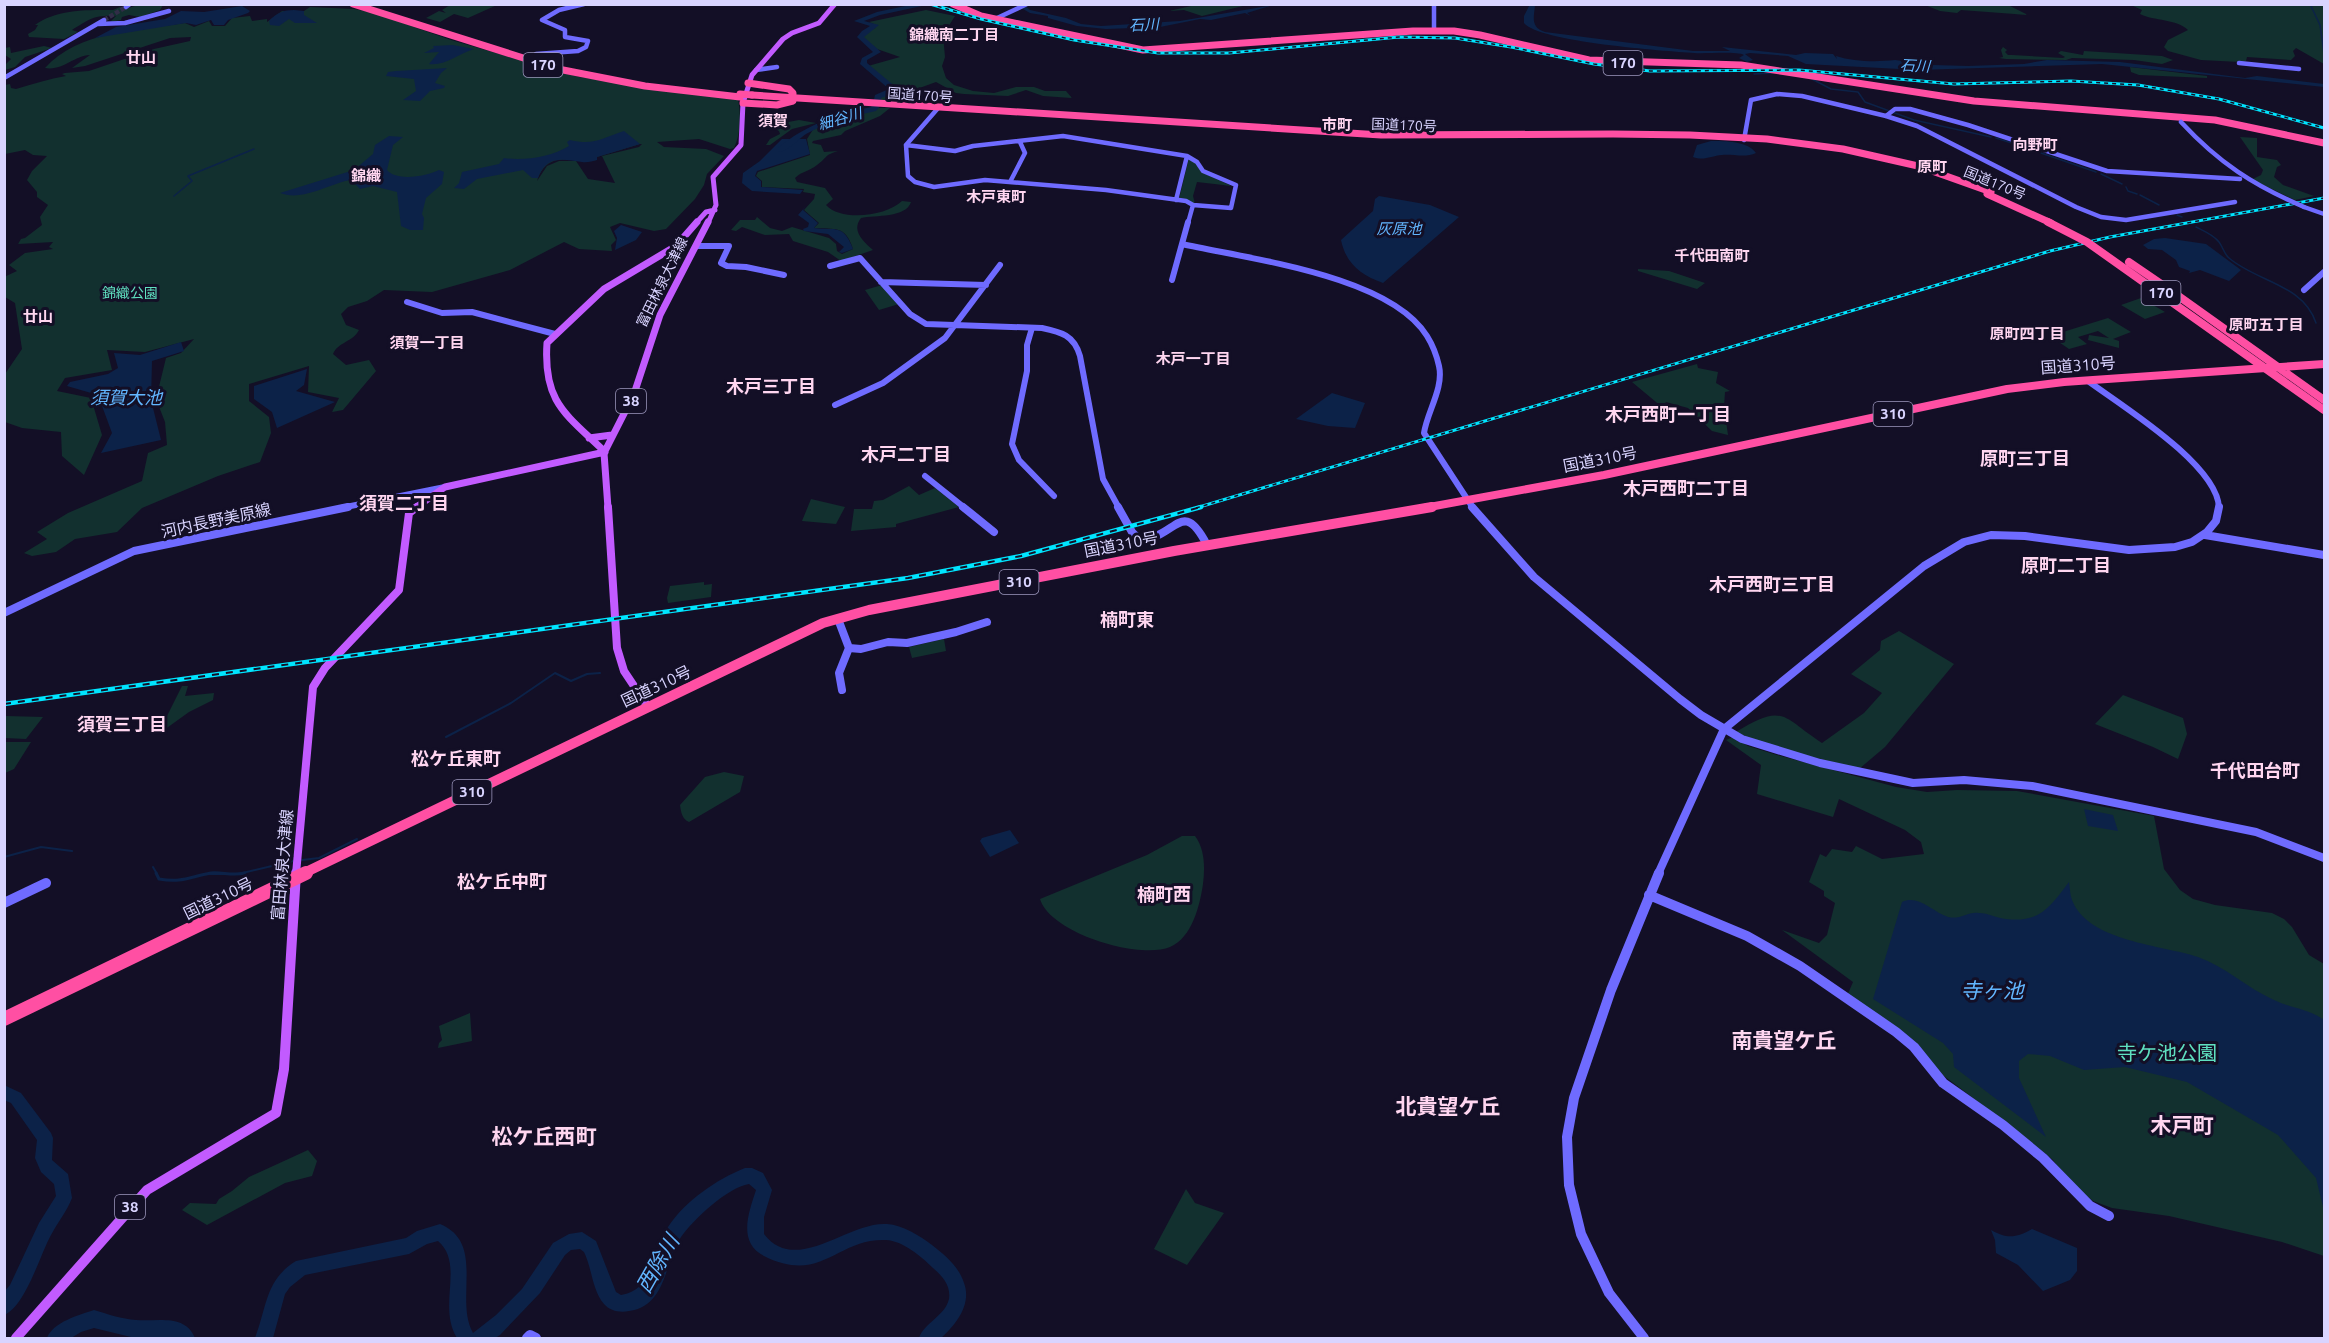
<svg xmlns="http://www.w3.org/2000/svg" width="2329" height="1343" font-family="Ubuntu,'Noto Sans JP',sans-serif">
<rect width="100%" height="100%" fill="#130f26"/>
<path fill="#12302f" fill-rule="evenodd" d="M1200,4L1247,5L1202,16L1184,10L1169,11Z
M138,5H163L160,10L140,17L129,15L122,17L121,20L110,22L116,16C94,15 90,19 72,30L78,32L64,39L29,37L28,34L35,30L38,25H35C57,9 87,10 113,10L120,7L125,9Z
M450,5V4L497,5L468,18L454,14L440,22L426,18L439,11L446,13L442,10Z
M1925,5H2008L2028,15L1961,10L1957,13L1940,11Z
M2131,5H2324V64L2296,48L2293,51L2295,56L2291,60L2247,57L2246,61L2240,62L2201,60L2168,51L2164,47L2168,40L2188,30C2177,19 2154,21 2140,14L2142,10Z
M310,7L354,9L374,13L451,40L579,77L738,99C741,116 741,133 734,148L730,149L699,139L657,142L664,147L706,149L724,156L707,174L704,185L695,199L666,229L654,231L620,223L610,227L616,240L611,245L612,251L579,249L564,242L510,270L432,292L384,290L367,301L348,307L341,314L346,325L359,330C353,342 338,342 333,354L346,365L369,360L376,371L343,410L332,412L339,398L308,392L309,366L249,384V401L269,417L271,433L260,462L218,476L142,508L117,532L75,539L56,552L32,556L24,553L47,539L37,532L68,513L142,481L148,453L167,445L165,422L156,399L166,358L181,353L194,339L145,352L107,350L112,370L65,378L57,391L91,398L102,435L84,475L62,456L61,432L22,428L5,422V374L22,349L15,303L5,297L4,277L17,271L9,265L25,253L53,249L49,247L53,242L18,244L21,239L25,238L42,225L40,217L48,205L37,197V192L27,180L32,171L47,156L33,155L25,150L5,154V85L10,84L11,88L16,89C33,84 49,79 66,76L62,74L65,73L89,71L154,49L190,41L191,37L170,38L85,66L72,68L90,55C73,56 63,71 45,68C78,31 139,30 185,23L194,27L209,21L212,26H225L232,18L250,16L252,21L267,19V22L282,11H304ZM640,144H642L639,147L602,156L615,183L588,179L576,161H559L547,166L537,181C548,148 573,164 597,160V157Z
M926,10L955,16L943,35L945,57L942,66L946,78L954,85L973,91L994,93L1016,87H1034L1045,91H1066L1072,98L1043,96L1026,90L1008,96L964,94L956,93L936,82L914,90L902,102L879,101L880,97L895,90L868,66L900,57L877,49L862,38L865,33L875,28L876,25L869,22Z
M44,46L52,48L25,57L15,67L5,70L4,66L11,59L5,55V48L10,47L11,53Z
M2003,47L2007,50L2005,52L2008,55H2012L2063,58L2065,57L2058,53L2061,51L2083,55L2084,51L2162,56L2173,60L2162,64L2134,60L2072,58L2066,60L2006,59L1999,58L2003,57L2001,50Z
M2130,67L2207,76V78L2139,75L2131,72Z
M877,108H890L880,116L845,131L841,135L813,141L812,143L821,145L824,152L838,151C824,155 827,158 817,165C810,171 802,171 795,178L797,182L825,188L833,199L826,205C841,222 887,216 902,201L911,202C906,218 875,215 861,218C851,231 863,241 873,250L841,261L828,252L793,241L789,234L765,235L742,227L736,231L731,230L740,220H755L757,217L770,228L782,231L792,227L829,238L836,244L837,251L842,254L853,249C845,224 835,230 814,228L819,223L804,210L814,199L815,194L803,192L804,189L762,187V181L756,176L758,172L810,155L807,139L814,128Z
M799,120L816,123L792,129L770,145H766L770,139L780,134L779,131L774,128L783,123Z
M2240,137L2257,138V157L2277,160L2281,165L2277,167L2274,177L2283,185L2314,196L2295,200L2255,181L2253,179L2261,175L2263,170Z
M1189,158L1195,162L1201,172L1232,186L1197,182L1193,196L1195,204L1179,199Z
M1638,269L1669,271L1705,283L1697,289L1638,271Z
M882,285L899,304L879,310L865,290Z
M2141,298L2165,312L2145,319L2121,305Z
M2108,318L2131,332L2113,339L2119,341V348L2088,340L2089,335L2109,338L2098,331L2078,337L2087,344L2069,349L2050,336Z
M1697,364L1698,368L1718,372L1716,383L1730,391L1725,392L1724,407L1728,435L1712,431L1688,408L1666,402L1662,407L1632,382Z
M909,486L919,495L935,488L959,507L896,524V527L851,531L854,509H872L874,501L883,500Z
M811,499L845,507L836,524L802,521Z
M704,582V585L712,584L711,597L668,603L667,598L670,586Z
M1899,631L1954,664L1885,747L1859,769C1818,757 1774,751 1736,732C1784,702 1782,717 1822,743L1864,713L1882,693L1851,674L1880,650L1881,641Z
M944,639L946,651L912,658L909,647Z
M182,686H188L185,696L214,693L213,700L189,712L164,730H160Z
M2123,695L2183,718L2187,734L2178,759L2153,747L2095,724Z
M6,716L43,717L26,739L5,738Z
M1733,737L1748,746L1777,755L1896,787L1927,792L1957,790L2017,791L2154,816L2164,869L2180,890L2193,899L2215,905L2272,913L2284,919L2292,927L2309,955L2324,964V1256L2282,1242L2169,1216L2112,1208L2093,1201L2067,1180L2053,1160L2030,1141L1944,1076L1915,1043L1847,996L1853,982L1782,930L1819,943L1827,935L1835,903L1824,896V891L1809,882L1820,854L1826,857L1832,849L1852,852L1856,846L1882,859L1924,854L1921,842L1905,830L1839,799L1833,817L1757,794L1761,765L1726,740Z
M5,742H31L14,769L5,773Z
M724,772L744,776L740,792L689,822C682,819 681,812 680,805L705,777Z
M1182,836H1195C1205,849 1205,868 1203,884C1200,905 1192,938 1170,947C1139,960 1050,933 1040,899L1147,855Z
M470,1013L472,1041L438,1048L439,1043L442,1040L439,1026Z
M308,1150L317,1161L312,1176L285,1183L207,1225L182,1210L190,1203L216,1204L219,1199L232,1191L249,1177Z
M1186,1189L1195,1203L1224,1213L1187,1265L1154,1249Z"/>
<path fill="#0c2248" d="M1530,4L1535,5C1534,17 1530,27 1545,32L1693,51H1730L1722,47L1796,55L1805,53L1833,54L1837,59L1836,56C1854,62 1878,62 1895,60L1933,65L1968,66L2024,64L2047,60L2120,62L2245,78L2257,76L2324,84V87L2102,64L1918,70L1806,64L1788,56L1750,53L1745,54L1753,60L1747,62L1739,58L1744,55C1736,51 1706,54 1694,53C1665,51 1539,42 1524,23V16Z
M1016,5H1024L1030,10L1066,18L1081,24L1101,26L1180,21L1273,5L1247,13L1251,16L1245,13L1211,20L1200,19L1160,27L1106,29L1077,26L1048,18V16L1030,13Z
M242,6L250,11L248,13L228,20L224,25H214L211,20L196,25L186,23L95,38L116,27L165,19L181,11L204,12Z
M294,10L304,11V15L317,23H295L289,19L279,26L270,25L269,21C276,13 284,10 294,10Z
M453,45L474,49C458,54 446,66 429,64L439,52L424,53L434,48L433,46Z
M447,68L441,73L435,83L445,86L444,88L430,91L420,101L403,100L416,91L414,79L386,76L388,72L396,71Z
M624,131L640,144L597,157V160C593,161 587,163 582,162C564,160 547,154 538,178H532L523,170L477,179L464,189L454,188L459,183L462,172L499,164L504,158C524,161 551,157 569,146L567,142L570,140C594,146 602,138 624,131Z
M389,136L403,137L393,145L387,170C397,182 427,176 439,170L444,172L442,184L426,198L422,214L424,218L423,230H410L401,226L397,192L373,186L360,189L351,180C330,183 303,202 280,193L354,170L373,154L375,145Z
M782,139H806L810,154L757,171L755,176L761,181V187L803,190L800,194L752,191L742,183L743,173L760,161Z
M1711,141C1725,141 1748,141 1756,153C1746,158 1733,154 1722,155C1711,156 1704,161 1693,157L1697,145Z
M1379,196L1430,205L1459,217L1383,283C1361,275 1346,264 1341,240L1373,211L1375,199Z
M806,206L803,210L818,223L814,228C836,231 843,223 853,249L842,253L839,252L844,247L828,234L804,231L803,229L808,227L809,223L798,215Z
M621,225L642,232L636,240L615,250L617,238L614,231Z
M2165,238L2206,244L2241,270L2229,281L2200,270L2189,273L2190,271L2179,267L2176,260L2162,250L2148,249L2143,245L2154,239Z
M181,342L184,351L152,361L151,400L161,440L101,453L112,433L98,395L67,386L70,382L108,374L118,368L114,353L140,355Z
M307,369L304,385L296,391L335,402L277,428L272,412L254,399V386Z
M1332,393L1365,403L1355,428L1328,426L1296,419Z
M2084,809L2113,815L2118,831L2088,826Z
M1010,830L1019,843L990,857L980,841L982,838Z
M2069,882C2070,888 2070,895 2072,900C2088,942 2163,945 2198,957C2226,967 2247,988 2274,1000C2290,1008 2309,1009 2324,1020V1211L2316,1178L2278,1135L2187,1082L2125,1067L2084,1070L2050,1056L2028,1054L2019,1061V1078L2046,1137L1954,1067L1953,1054L1943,1043L1873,999L1902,902C1918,894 1933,912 1948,917C1961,920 1968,911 1979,913C1988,913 1997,918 2006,919C2040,923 2050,907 2069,882Z
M2032,1229L2077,1248V1271L2070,1280L2043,1291L2018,1265L1996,1253L1995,1240L1991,1230C2007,1239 2016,1238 2032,1229Z"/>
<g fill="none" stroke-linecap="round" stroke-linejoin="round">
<path stroke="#0c2248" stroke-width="1.5" d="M2310,4L2320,25L2324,54
M1754,74L1772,73
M1810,78L1831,89L1858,92L1865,102L1914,120L1991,137
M1996,138L2034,150
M2041,153L2096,172
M2101,174L2122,184
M2126,187L2128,191L2137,194
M2140,195L2159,205
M174,196L192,181L188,176L254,149
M2177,215L2182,217
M2196,227C2204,231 2214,235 2219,242C2223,247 2224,254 2229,258C2257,282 2303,284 2316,323"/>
<path stroke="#0c2248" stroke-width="2" d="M446,737L511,703L555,673L571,681L587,674L600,673
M4,857L41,847L72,851
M302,860L319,858L357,839
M153,867L157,874
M207,874H229
M238,874L293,861"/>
<path stroke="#0c2248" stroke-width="3" d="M156,873L159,879C182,883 189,877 211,873C222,872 233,876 245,873"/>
<path fill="#0c2248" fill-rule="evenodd" d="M915,4H931L880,15L864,21L879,25L864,37L881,52L867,60V63L897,88V92L881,98V105L876,111C852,116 828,122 806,134C798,139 788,152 778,152V148C805,125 836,115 871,107L873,104L875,95L889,89L860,64L862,58L873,52L857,37L862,31L870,26L854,21L877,12Z
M4,1085L21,1093L51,1133L53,1138L52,1160L68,1174L72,1198C67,1211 58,1222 51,1235C40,1255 25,1307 4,1315V1292L10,1285L39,1223L56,1196L54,1184L41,1172L35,1158L37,1140L11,1103L4,1100Z
M745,1168H752L763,1173L772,1190L764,1217V1234C796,1276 848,1221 887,1224C903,1225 920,1236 932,1245C945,1255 959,1267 964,1283C972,1304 956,1325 941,1338H919C924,1323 945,1316 949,1299C951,1285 942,1276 933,1268C921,1256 903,1241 886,1240C836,1238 822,1285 764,1256C737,1242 749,1212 756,1190L749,1184C728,1187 693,1220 681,1237C664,1262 667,1306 629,1311C620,1313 610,1311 604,1304C592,1290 592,1268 584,1252L580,1249L571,1250L565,1255L540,1293L500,1335L495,1338H457C437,1306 465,1264 438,1241L427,1244L409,1254L305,1275L290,1287L285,1294L273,1338H255C267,1307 265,1280 296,1261L406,1238L417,1231L440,1224C486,1243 454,1299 473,1333L496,1315L522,1289L553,1243L569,1234L582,1232L596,1241L616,1292L621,1295C655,1290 653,1250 668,1227C685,1201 717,1179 745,1168Z
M94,1310C107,1314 122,1319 136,1320C156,1322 185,1313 195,1338H135L94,1328L81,1332L71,1338H47C53,1322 79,1315 94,1310Z"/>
<path stroke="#312d47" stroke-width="4.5" stroke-dasharray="4.5 2" stroke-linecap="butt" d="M104,20L126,7"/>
<path stroke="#6f6bff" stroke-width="4.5" d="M1434,4V31
M126,7L130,4
M995,19L1027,4
M98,24L125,23L169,11
M536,54L578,51L586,47L588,41L565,37V30L542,20L559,10L584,4
M2239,63L2299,69
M756,70L777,67
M4,78L104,20
M1886,116L1895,109H1910L1968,125L2107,171L2240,179
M1063,136L1187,156L1197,162L1203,171L1236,185L1231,208L1193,205L1186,201L1106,190L985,180L934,187L915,182L908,176L906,145L955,151L973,146Z
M1744,140L1751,100L1777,94L1802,96L1886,116L1917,126L2076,207L2101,217L2126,220L2235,202
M906,145L939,107
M1010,182L1025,153L1020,142
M1176,200L1187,156
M2304,207L2324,214
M1188,223L1193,205"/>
<path stroke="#6f6bff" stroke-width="6" d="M1182,244C1248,259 1389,275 1427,336C1432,344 1437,357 1439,366C1444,388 1427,412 1424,433L1473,508
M696,246H729L721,263L727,266L746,267L784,275
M830,266L860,258L910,314L926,324L1042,328C1061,332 1074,335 1080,356L1103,479L1119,508
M1172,280L1188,222
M881,282L986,285
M2304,290L2324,272
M407,302L442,313L472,312L555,334
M1032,328L1027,345V371L1012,444L1019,460L1054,496
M2088,381C2122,406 2218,465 2219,508
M835,405L883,383L945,338L1000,265
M925,476L965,508
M341,508L445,487"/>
<path stroke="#6f6bff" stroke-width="8" d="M963,507L994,532
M1118,507L1132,532L1139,539C1176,540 1181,495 1207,545
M1472,507L1534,577L1680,699L1701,715L1742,739L1820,763L1913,783L1964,780L2032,786L2256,832L2324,858
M2205,535L2324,555
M4,613L134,551L348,507
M838,619L849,648L839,673L842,690
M849,648L861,649L888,642L907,643L956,632L987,622
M1658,874L1724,729L1924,566L1964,542L1991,535L2025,536L2129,550L2175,547L2192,542L2207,532L2216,521L2219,507"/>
<path stroke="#6f6bff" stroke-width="10" d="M1649,895L1747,936L1800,966L1896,1032L1914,1047L1943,1083L2003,1125L2043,1158L2090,1206L2109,1216
M4,903L46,883
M527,1338L530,1335L536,1338
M1644,1338L1609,1293L1581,1234L1569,1185L1567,1137L1574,1098L1611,990L1659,873"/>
<path stroke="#c25bff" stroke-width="5" d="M696,223L706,212L715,210
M708,223L716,205L713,177L741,145L743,103L752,75L783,39L792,33L819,23L835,4"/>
<path stroke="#c25bff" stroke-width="7" d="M589,438L612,435
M605,452C566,414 543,403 547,343L604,289L676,246L697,222
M415,508L445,487L605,452
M608,508L604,453L634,394L660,315L708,222"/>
<path stroke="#c25bff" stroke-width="8" d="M608,507L617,648L624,671L648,707
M296,874L313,687L325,668L399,590L409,513L417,507"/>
<path stroke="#c25bff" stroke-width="10" d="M16,1338L147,1190L276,1113L284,1069L296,873"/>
<path stroke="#ff4fa3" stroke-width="7" d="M353,4L558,69L645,86L740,97
M953,4L981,16L1143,50L1413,31H1454L1480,35L1589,60L1741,65L1974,101L2215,120L2324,143
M752,95L1381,135L1613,134L1690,135L1767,139L1843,149L1918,166L1991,192
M743,103L777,105L793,101V93L789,89L748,83"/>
<path stroke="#ff4fa3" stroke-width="8" d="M2170,290L2324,400
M1424,508L1604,475L2007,389L2064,382L2324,364"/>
<path stroke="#ff4fa3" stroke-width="10" d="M302,874L823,623L869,610L1174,551L1432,507"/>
<path stroke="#ff4fa3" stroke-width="14" d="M4,1019L306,873"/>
<g stroke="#00e5ff" stroke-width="3">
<path id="rail-far1" d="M930,4L981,19L1074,40L1158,53H1229L1399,37L1455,38L1511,47L1594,64L1650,71L1799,70L1954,84L2071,81L2138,85L2219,99L2324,128
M1196,508L2050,251L2110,237L2324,198"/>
</g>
<g stroke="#00e5ff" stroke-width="4.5">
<path id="rail" d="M4,704L908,578L1021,556L1201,507"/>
</g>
<use href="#rail-far1" stroke="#130f26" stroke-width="1.5" stroke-dasharray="4" stroke-linecap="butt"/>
<use href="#rail" stroke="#130f26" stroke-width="2" stroke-dasharray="7" stroke-linecap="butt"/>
<path stroke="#6f6bff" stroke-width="4.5" d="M2181,122C2219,163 2253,185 2304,207"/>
<path stroke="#ff4fa3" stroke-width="7" d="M740,94L752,95
M1987,194L2051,223"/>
<path stroke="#ff4fa3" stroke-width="8" d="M2048,222L2087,242L2324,410
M2129,262L2170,290"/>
</g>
<g text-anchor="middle" stroke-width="6" stroke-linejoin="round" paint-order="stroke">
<g font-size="14" fill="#d9d4ff" stroke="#130f26">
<text transform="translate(920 95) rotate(4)" y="5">国道170号</text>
<text transform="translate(1404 125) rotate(2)" y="5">国道170号</text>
<text transform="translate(1995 183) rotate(22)" y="5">国道170号</text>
<text transform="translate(662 282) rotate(-64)" y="5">富田林泉大津線</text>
</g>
<g font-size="14" fill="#5fe0c0" stroke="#130f26">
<text x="130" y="298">錦織公園</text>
</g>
<g font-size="15" font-style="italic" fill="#62b6ff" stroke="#130f26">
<text transform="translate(1144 25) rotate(-3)" y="5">石川</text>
<text transform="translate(1915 66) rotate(3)" y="5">石川</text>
<text transform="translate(840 119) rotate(-16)" y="5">細谷川</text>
<text x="1399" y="234">灰原池</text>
</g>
<g font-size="15" font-weight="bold" fill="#ffd6f0" stroke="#130f26">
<text x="954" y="40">錦織南二丁目</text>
<text x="141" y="63">廿山</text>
<text x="773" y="126">須賀</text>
<text x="1337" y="130">市町</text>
<text x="2035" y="150">向野町</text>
<text x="1932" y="172">原町</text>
<text x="366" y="181">錦織</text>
<text x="996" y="202">木戸東町</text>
<text x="1712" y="261">千代田南町</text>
<text x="38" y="322">廿山</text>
<text x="2266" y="330">原町五丁目</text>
<text x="2027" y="339">原町四丁目</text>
<text x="427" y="348">須賀一丁目</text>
<text x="1193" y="364">木戸一丁目</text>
</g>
<g fill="#130f26" stroke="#9e99be" stroke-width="1.5">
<rect x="1603.5" y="51" width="39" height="24" rx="4.5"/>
<rect x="523.5" y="53" width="39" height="24" rx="4.5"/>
<rect x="2141.5" y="281" width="39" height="24" rx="4.5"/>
<rect x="616" y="389" width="30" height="24" rx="4.5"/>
<rect x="1873.5" y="402" width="39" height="24" rx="4.5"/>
<rect x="999.5" y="570" width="39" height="24" rx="4.5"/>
<rect x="452.5" y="780" width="39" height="24" rx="4.5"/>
<rect x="115" y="1195" width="30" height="24" rx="4.5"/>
</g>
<g font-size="15" font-weight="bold" fill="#d9d4ff">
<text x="1623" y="68">170</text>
<text x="543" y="70">170</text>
<text x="2161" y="298">170</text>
<text x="631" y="406">38</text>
<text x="1893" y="419">310</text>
<text x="1019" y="587">310</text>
<text x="472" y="797">310</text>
<text x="130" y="1212">38</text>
</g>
<g font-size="16" fill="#d9d4ff" stroke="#130f26">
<text transform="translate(2078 365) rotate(-4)" y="6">国道310号</text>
<text transform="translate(1600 459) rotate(-11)" y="6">国道310号</text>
<text transform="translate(216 520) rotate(-12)" y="6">河内長野美原線</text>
<text transform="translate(1121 544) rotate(-11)" y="6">国道310号</text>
<text transform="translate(656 686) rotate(-25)" y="6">国道310号</text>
<text transform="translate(282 865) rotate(-85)" y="6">富田林泉大津線</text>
<text transform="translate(218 898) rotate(-26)" y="6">国道310号</text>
</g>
<g font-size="18" font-weight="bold" fill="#ffd6f0" stroke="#130f26">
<text x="771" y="393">木戸三丁目</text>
<text x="1668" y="421">木戸西町一丁目</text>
<text x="906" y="461">木戸二丁目</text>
<text x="2025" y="465">原町三丁目</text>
<text x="1686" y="495">木戸西町二丁目</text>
<text x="404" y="510">須賀二丁目</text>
<text x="2066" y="572">原町二丁目</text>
<text x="1772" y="591">木戸西町三丁目</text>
<text x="1127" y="626">楠町東</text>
<text x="122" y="731">須賀三丁目</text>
<text x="456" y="765">松ケ丘東町</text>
<text x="2255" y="777">千代田台町</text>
<text x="502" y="888">松ケ丘中町</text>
<text x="1164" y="901">楠町西</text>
</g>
<g font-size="18" font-style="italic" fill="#62b6ff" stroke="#130f26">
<text x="126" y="404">須賀大池</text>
</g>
<g font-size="20" fill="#5fe0c0" stroke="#130f26">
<text x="2167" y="1060">寺ケ池公園</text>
</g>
<g font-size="21" font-style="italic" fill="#62b6ff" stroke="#130f26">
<text x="1992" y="998">寺ヶ池</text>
<text transform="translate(658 1264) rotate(-60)" y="7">西除川</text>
</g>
<g font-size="21" font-weight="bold" fill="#ffd6f0" stroke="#130f26">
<text x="1784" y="1048">南貴望ケ丘</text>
<text x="1448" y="1114">北貴望ケ丘</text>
<text x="2182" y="1133">木戸町</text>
<text x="544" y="1144">松ケ丘西町</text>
</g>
</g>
<rect width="2329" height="1343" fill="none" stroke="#d9d4ff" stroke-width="12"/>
</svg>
